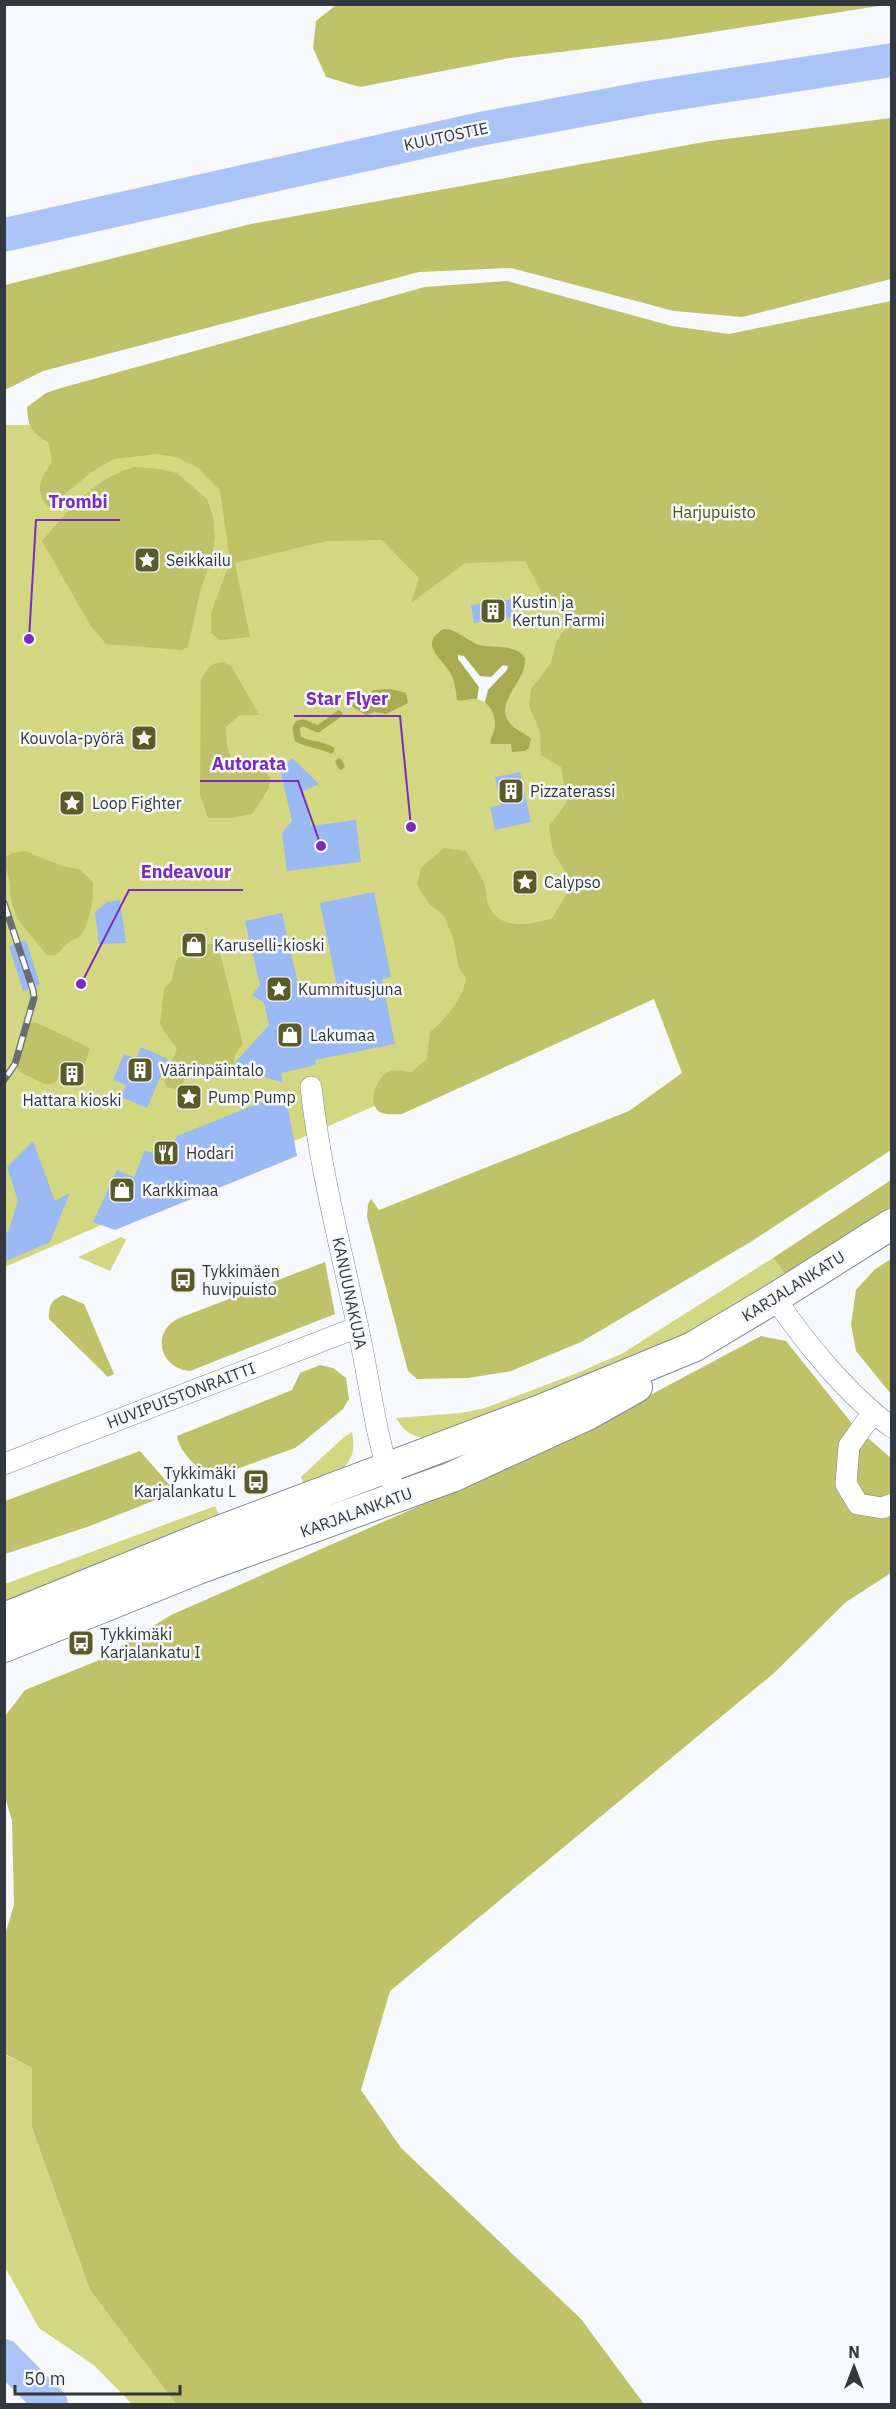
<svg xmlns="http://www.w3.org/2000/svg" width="896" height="2409" font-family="'IBM Plex Sans',sans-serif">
<rect width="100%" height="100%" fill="#f6f8fb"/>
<path fill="#d3d782" d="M506,350L673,976L5,1267V425H74Z
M121,1237L126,1240L110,1271L78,1257Z
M773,1258L787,1277L682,1340L431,1438C414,1438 405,1433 396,1418L461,1413L485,1408L580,1372L623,1353Z
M352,1432C360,1470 332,1475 304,1486L301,1477L344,1437Z
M215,1506L219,1514L140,1551L5,1601V1584Z
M4,2054L32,2068V2128L90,2290L176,2404H132L95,2366L39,2328L5,2267Z"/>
<path fill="#bfc268" d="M336,5V4L885,5L668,39L510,58L360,87L326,77L313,48L316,21Z
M891,118V279L742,317L674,311L511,268L419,272L43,371L5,390V285L251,224L710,141Z
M507,281L672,326L729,334L891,301V1150L752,1241L581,1342L511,1371L468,1378L417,1379L408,1371L367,1217L368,1204L371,1199L379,1210L629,1111L682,1073L654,999L402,1114C396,1114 387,1115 382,1113C366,1107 374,1077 391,1071C397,1069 405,1071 411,1072L427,1059L430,1032C445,1020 464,997 466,978L459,968L453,938L444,916L428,903L417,884L421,868L444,848L466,851C471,861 478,870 483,880C487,888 485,899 489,907C501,931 532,925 552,918L567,894V874L553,852L549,826L567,802L561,767L541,755L540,731L529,706L531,689L551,663L556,642L565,629L558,598L542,593L525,561L465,563L411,603L419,578L382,540L327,541L235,563L250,637L220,640L211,633V613L230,562L220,490L198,468L176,457L157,454L114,459L93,471L48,508C34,489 40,480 52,462L49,443C32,431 28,429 27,407L46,393L61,388L425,287Z
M134,467L158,469L177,473L207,499L213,516L215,538L212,557L200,592L188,647L181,650L106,644L90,625L42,541C69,510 93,479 134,467Z
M223,662L232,667L259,715H240L226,727L227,747L231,758L259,765L270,777L269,788L252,814L230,818H208L200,794L201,680C207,668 210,663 223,662Z
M25,851L62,866L79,869L93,882C94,897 90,925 80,936C76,939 71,940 68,943C57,952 63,956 46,955C29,929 10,921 10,886C10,877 4,869 5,858L12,853Z
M206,944H213L221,957L243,1044L235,1054L232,1073L225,1078L217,1080L202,1066L189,1067L183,1084L176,1089L167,1087L164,1080L177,1048L165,1033L160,1024L164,989L172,980L175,964L178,958L184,956L199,959Z
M35,1022L90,1048L84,1068L65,1061L56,1082L47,1085L20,1072L17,1068L29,1023Z
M891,1180V1207L787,1277L773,1258Z
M891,1259V1394L856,1351L851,1324L856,1290L874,1270Z
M325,1262L335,1314L190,1371C160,1368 151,1334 177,1319Z
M63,1295L84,1304L114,1374L108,1377L49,1319C49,1306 50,1301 63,1295Z
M761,1336L786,1341L854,1426L891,1458V1573L846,1602L774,1673L390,1991L361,2090L401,2148L581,2319L644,2404H176L90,2290L32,2128V2068L5,2054L4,1938L14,1905L12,1821L4,1793L5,1716L25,1690L97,1661L171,1615L549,1449Z
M320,1365L333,1368L346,1378L349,1399L343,1409L303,1442L295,1448L212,1478C199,1470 179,1452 177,1436L292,1390L300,1373Z
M140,1451L173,1489V1493L90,1526L5,1554V1501Z"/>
<path fill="#a8ab50" d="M444,629C457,629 467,641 479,645C495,649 515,643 525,658C527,682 494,701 509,722C514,730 525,732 531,739L529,748L525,751L512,752L511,744H491C489,737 495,733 495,726C496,714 489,701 477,699C469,698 464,702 457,700C456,692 455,684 452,676C447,662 415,645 444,629Z
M391,689L406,693L408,703L386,714L375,712L366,715L351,706L358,700H364L373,690Z"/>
<path fill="#f6f8fb" d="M458,655L464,656L480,676L491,677L503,665L508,666L507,670L488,690L485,702L477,699L479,687L458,659Z"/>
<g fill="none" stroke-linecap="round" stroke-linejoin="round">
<path stroke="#a8ab50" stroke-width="7" d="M331,750C320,744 309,745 298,739L296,728L298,724L304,723L318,729L339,714
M339,762L341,766"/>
</g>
<path fill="#9bb9f4" d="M511,599L514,617L474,623L471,605Z
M292,758L319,784L303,791L311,826L356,820L361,862L287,871L282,833L292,821L280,769Z
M520,772L531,822L495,830L490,807L501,805L495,777Z
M374,892L391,977L382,979L395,1044L315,1060L316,1065L281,1073L283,1083L232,1066L269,1025L264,1003L252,995L260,985L253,955L242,948L249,939L245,921L282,913L300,993L337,986L320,903Z
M120,900L126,943L99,944L95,912L107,902Z
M26,940L40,985L23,991L9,946Z
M141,1047L168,1059L147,1108L121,1097L126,1085L113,1080L124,1054L136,1059Z
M285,1093L297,1156L115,1230L93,1222L117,1170L134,1177L145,1150L167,1159L177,1136Z
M33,1141L55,1201L70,1193L50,1242L4,1262V1234L8,1232L18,1201L7,1167Z"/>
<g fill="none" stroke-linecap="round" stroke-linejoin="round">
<g stroke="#808899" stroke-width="22">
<path id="minor" d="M311,1087C320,1169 340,1244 357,1324C369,1376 374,1430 391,1480
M775,1298C803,1340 850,1398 892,1427
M872,1414L849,1446L846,1484L858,1504L882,1508L892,1504
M4,1464L358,1327"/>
</g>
<g stroke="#808899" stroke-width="32">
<path id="secondary" d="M4,1618L219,1531L540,1410L693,1347L775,1298L892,1224
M4,1647L198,1569L452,1477L589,1414L637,1387"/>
</g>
<g stroke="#d2d3d5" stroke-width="34">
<path id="trunk" d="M4,235L480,129L646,98L892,60
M4,2356L51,2404"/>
</g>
<use href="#minor" stroke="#fff" stroke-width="21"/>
<use href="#secondary" stroke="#fff" stroke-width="30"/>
<use href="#trunk" stroke="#aac4f8" stroke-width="33"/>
<g stroke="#6a6e74" stroke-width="7">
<path id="rail" d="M4,903L33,990L34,998L15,1064L4,1080"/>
</g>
<use href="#rail" stroke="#f6f8fb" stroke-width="4.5" stroke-dasharray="14" stroke-linecap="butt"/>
</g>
<defs>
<g id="sight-square" transform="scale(1.35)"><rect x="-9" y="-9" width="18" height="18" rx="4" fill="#5a5b28" stroke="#f6f8fb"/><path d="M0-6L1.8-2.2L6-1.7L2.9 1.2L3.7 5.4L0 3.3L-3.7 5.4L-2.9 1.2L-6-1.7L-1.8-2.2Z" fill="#fff"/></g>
<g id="building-square" transform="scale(1.35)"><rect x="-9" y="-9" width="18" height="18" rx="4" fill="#5a5b28" stroke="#f6f8fb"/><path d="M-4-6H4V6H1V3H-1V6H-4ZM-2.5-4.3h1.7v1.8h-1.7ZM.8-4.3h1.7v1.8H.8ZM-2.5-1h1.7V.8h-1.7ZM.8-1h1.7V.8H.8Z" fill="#fff"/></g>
<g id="shop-square" transform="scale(1.35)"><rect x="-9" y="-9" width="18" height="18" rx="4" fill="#5a5b28" stroke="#f6f8fb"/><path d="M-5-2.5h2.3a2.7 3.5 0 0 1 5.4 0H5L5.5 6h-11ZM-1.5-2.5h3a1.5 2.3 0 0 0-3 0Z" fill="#fff"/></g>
<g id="restaurant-square" transform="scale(1.35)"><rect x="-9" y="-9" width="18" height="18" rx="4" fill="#5a5b28" stroke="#f6f8fb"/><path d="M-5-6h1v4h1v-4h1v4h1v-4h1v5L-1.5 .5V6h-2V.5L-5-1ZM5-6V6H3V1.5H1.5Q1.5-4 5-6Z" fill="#fff"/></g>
<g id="bus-square" transform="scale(1.35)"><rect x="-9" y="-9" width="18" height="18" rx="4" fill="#5a5b28" stroke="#f6f8fb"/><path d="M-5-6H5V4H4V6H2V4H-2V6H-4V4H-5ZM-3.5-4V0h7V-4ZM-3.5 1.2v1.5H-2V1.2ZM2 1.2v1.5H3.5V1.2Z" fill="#fff"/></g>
</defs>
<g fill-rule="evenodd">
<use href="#sight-square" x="147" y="560"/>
<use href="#building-square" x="493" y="611"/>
<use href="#sight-square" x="144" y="738"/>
<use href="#building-square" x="511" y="791"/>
<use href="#sight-square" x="72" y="803"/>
<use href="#sight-square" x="525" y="882"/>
<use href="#shop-square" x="194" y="945"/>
<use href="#sight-square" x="279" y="989"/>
<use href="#shop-square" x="290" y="1035"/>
<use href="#building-square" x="140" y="1070"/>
<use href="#building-square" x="72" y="1074"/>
<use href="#sight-square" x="189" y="1097"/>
<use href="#restaurant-square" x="166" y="1153"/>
<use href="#shop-square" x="122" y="1190"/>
<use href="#bus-square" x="183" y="1280"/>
<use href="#bus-square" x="256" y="1482"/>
<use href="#bus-square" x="81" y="1643"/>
</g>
<g text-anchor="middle" stroke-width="5" stroke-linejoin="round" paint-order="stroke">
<g font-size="16" fill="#33373e" stroke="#f6f8fb">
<text transform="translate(446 136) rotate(-12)" y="6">KUUTOSTIE</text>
<text transform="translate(793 1286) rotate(-32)" y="6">KARJALANKATU</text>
<text transform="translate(350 1293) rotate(78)" y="6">KANUUNAKUJA</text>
<text transform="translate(181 1395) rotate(-21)" y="6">HUVIPUISTONRAITTI</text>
<text transform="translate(356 1512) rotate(-20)" y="6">KARJALANKATU</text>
</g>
<g font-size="16" fill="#51520d" stroke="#f6f8fb">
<text x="714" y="518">Harjupuisto</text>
</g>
<g font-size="16" fill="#33373e" stroke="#f6f8fb" text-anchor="start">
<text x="166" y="566">Seikkailu</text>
<text x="512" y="608">Kustin ja<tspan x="512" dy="18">Kertun Farmi</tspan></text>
<text x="124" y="744" text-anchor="end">Kouvola-pyörä</text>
<text x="530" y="797">Pizzaterassi</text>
<text x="92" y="809">Loop Fighter</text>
<text x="544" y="888">Calypso</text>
<text x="214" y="951">Karuselli-kioski</text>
<text x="298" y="995">Kummitusjuna</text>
<text x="310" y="1041">Lakumaa</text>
<text x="160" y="1076">Väärinpäintalo</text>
<text x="208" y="1103">Pump Pump</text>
<text x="72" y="1106" text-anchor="middle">Hattara kioski</text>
<text x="186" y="1159">Hodari</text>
<text x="142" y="1196">Karkkimaa</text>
<text x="202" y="1277">Tykkimäen<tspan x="202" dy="18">huvipuisto</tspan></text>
<text x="236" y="1479" text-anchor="end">Tykkimäki<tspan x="236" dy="18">Karjalankatu L</tspan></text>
<text x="100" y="1640">Tykkimäki<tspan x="100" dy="18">Karjalankatu I</tspan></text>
</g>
</g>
<path fill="none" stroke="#7b2cbf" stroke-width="2" d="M29 639L36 520H120M411 827L400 716H294M321 846L298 781H200M81 984L129 890H243"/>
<g fill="#7b2cbf" stroke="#f6f8fb" stroke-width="2">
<circle cx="29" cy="639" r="6"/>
<circle cx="411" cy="827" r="6"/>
<circle cx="321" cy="846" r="6"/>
<circle cx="81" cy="984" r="6"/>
</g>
<g font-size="18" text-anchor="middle" font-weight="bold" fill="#7b2cbf" stroke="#f6f8fb" stroke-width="5" stroke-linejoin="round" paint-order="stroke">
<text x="78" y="508">Trombi</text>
<text x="347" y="705">Star Flyer</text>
<text x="249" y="770">Autorata</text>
<text x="186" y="878">Endeavour</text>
</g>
<rect width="896" height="2409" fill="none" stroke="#33373e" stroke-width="12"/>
<g transform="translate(854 2367)" stroke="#f6f8fb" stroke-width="4.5" paint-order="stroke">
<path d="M0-4.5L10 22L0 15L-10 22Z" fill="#33373e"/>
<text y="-9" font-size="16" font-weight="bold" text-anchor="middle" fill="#33373e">N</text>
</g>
<path d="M15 2385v9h165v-9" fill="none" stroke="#33373e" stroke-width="3"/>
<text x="24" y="2385" font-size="18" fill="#33373e" stroke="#f6f8fb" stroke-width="4.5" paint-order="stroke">50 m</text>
</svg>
